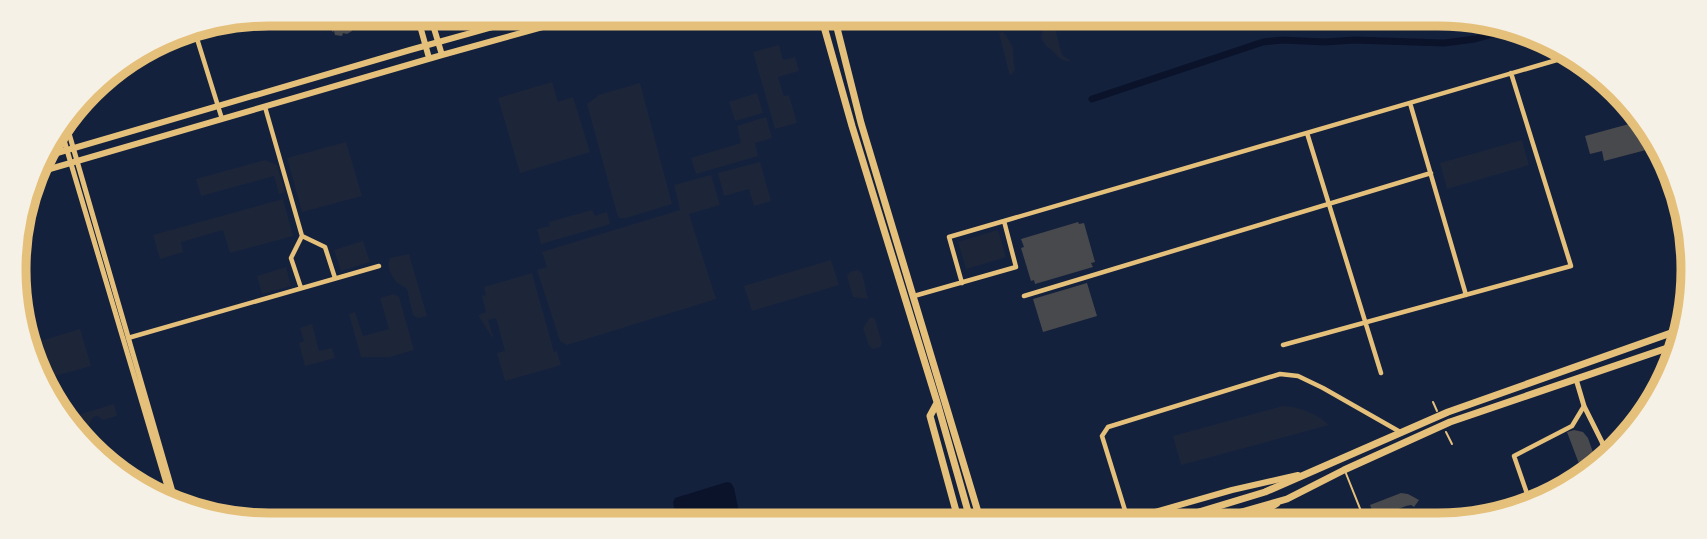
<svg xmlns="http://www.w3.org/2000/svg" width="1707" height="539" font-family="Mulish,sans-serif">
<rect width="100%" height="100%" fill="#14213d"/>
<path fill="#1d2539" d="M1052,18L1062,55L1071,61C1057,62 1056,51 1046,46L1041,38L1045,20Z
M1003,32C1018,50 1011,50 1015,70L1010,76L999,33Z
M779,45L783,60L795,57L799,71L778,77L784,96L789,95L797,123L775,129L753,52Z
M552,82L558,102L573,97L590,152L520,173L498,98Z
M640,83L672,204L626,218H619L617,214L587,104L599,95Z
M757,93L763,113L735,121L729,102Z
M766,117L772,138L755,143L758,156L696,174L691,158L741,143L737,126Z
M1522,140L1529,165L1447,189L1440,163Z
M346,142L362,196L302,212L287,158Z
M265,160L277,165L285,192L279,194L274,176L201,196L196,179Z
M760,162L771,201L754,206L749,189L724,196L718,173Z
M711,175L720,205L689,214L716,299L567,345L560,341L537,270L547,267L542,252L680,210L674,185Z
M283,199L293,236L230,253L223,230L181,242L183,252L160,259L153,235Z
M592,210L595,216L607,212L610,224L541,244L537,229L550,226L549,222Z
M998,230L1006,257L966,269L958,242Z
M363,241L370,262L341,271L334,250Z
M409,254L427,316L418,318L413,315L407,289L396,282L390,272L388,265L390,258Z
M831,260L839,285L752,311L744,286Z
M286,267L291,286L262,294L257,276Z
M858,270L862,273L868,299L853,297L847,276L850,272Z
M532,273L554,352L557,351L561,365L505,381L497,353L505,351L496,318L488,320L494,340L478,315L486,312L482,296L486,295L484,287Z
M394,294L399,297L414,350L390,357H361L349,314L355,312L363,336L389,329L380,298Z
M870,317L875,319L882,343L880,347L873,349L869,346L863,328Z
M312,324L319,351L332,348L335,358L305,366L299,343L304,341L300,328Z
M80,329L91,366L44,379L27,345Z
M114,404L117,416L103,420L97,416L93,417L89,425L71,429L68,418Z
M1283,406C1300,407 1316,413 1329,425L1181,465L1173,436Z"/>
<path fill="#0b132b" d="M727,482L731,483L734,488L741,521H707L704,517L690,515L674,508L673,502L675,498Z"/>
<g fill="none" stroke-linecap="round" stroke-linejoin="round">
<path stroke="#0b132b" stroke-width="7" d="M1092,99L1263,42L1282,40L1325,42L1354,40L1444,43L1475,39L1511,29"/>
</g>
<path fill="#48494c" d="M362,14L352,18L354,25L351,26L352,31L347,34L343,33L342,36L335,35L334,31L332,32L331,22L323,24L320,15Z
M364,14L396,15L397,19L385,22L383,24L381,23L375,26H370L368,21L366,22Z
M1629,124L1637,127L1641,131L1646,150L1604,161L1602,151L1590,154L1585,136Z
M1078,222L1079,224L1084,223L1095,262L1091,263L1093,267L1035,284L1034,280L1031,281L1021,248L1024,247L1021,239Z
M1087,283L1097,316L1043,332L1033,299Z
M1574,430L1583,432L1588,438L1598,467L1584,477L1567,432Z
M1401,493L1408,494L1419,500L1414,507L1411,505L1406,506L1375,518L1370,505Z
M895,516L897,521H880Z"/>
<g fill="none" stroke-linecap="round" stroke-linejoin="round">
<path stroke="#e5c07b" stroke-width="2" d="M1433,402L1437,411
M1446,432L1452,444"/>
<path stroke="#e5c07b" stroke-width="2" d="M1345,471L1363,516L1361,523"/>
<path stroke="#e5c07b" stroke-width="4.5" d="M194,29L222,119
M1410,103L1466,295
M265,107L302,236L291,258L301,288
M1307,133L1381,373
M1004,221L1574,55
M302,236L325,247L335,278
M914,296L1016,267L1004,221L949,237L962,283
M1024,296L1431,173
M128,338L379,266
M1283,345L1571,266L1511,73
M1531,505L1514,456L1572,426L1584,406
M1128,520L1102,436L1108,427L1280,374L1298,376L1323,388L1402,433"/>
<path stroke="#e5c07b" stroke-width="5" d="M66,123L176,502
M61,130L171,500
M1576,379L1584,406L1602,442L1608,460"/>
<path stroke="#e5c07b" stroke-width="6" d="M417,15L429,58
M430,15L442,55
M40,158L410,50L536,15
M36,173L442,55L586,15
M1120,522L1232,490L1298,475
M1245,522L1277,504"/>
<path stroke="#e5c07b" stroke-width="7" d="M821,16L852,126L937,402L971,522
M834,16L861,123L981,522
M937,403L930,416L959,522
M1166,522L1265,492L1448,412L1685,328
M1207,522L1287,499L1344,470L1450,422L1679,344"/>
</g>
<path d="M0 0H1707V539H0ZM269 26H1438A243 243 0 0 1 1681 269V270A243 243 0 0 1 1438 513H269A243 243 0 0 1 26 270V269A243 243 0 0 1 269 26Z" fill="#f6f1e7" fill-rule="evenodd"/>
<path fill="none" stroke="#e5c07b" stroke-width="9" d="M269 26H1438A243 243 0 0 1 1681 269V270A243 243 0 0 1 1438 513H269A243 243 0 0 1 26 270V269A243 243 0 0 1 269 26Z"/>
</svg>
